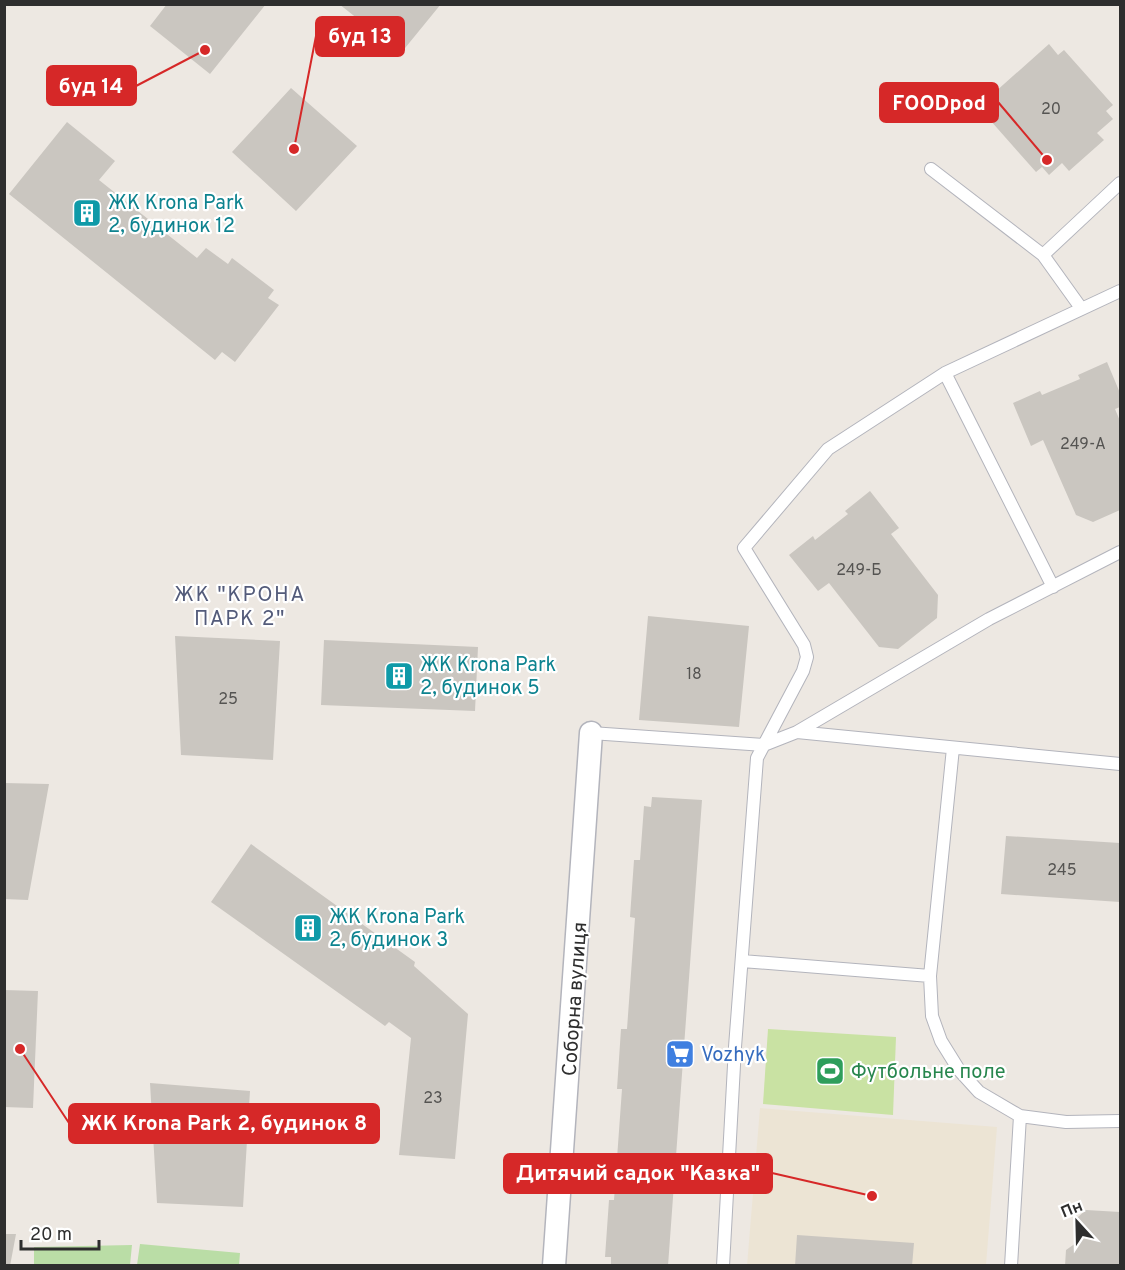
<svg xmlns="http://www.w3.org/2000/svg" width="1125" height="1270" font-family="Overpass,sans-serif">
<rect width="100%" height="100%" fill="#ede8e2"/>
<path fill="#ece4d4" d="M760,1108L997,1127L986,1265L747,1266Z"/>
<path fill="#badda6" d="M140,1244L240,1253L239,1265H137Z
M132,1245L130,1265H34V1247Z"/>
<path fill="#c9e2a3" d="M768,1029L896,1037L893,1115L763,1104Z"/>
<path fill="#cac6c0" d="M167,4H266L210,74L150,26Z
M339,4H441L401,53Z
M1049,44L1058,55L1064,50L1113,105L1106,111L1113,119L1097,133L1104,140L1069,171L1062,163L1049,175L1042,167L1036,172L990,120L997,114L985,101Z
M291,88L357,146L296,211L232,152Z
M67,122L115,161L99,180L197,258L206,248L228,264L232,258L274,290L268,298L279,305L235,362L222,352L215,360L9,194Z
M1107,362L1120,393V407L1115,409L1120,421V510L1093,522L1076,515L1043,440L1031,446L1013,403L1040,391L1042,395L1080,379L1078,375Z
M870,491L899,528L891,534L938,595L937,618L898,649L879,647L829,583L818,591L789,555L813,536L815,540L848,514L845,511Z
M648,616L749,626L739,727L639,720Z
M175,636L280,641L273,760L181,755Z
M324,640L478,647L475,711L321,705Z
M4,783L49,784L28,900L4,899Z
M652,797L702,800L668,1266H611V1257H605L609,1200H614L622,1089H617L621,1029H627L635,918L630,917L634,860H640L644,806L651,807Z
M1006,836L1120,843V902L1001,894Z
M251,844L415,962L414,966L468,1014L455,1159L399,1155L411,1038L389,1022L385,1026L211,902Z
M4,990L38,991L33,1108L4,1107Z
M150,1083L250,1091L243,1207L157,1203Z
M1086,1210L1120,1212V1266H1065L1066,1250L1076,1243L1078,1217Z
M4,1234H16L10,1266H4Z
M797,1235L914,1243L912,1266H795Z"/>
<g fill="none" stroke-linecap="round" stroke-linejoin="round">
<g stroke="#b3b4bc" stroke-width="14">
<path id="lane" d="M931,169L1043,255L1081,308
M1043,255L1120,183
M945,373L1053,587
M797,732L989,619L1120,552
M591,733L764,745L797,732L1120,764
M953,748L930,976L932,1016L941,1041L959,1070L979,1092L1020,1116L1066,1122L1120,1121
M742,961L930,976
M723,1266L735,1047L757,758L803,671L807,657L804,645L744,548L828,449L945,373L1120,291
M1011,1266L1020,1116"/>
</g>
<g stroke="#b3b4bc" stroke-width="25">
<path id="street" d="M554,1266L591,733"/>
</g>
<use href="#lane" stroke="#fff" stroke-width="12"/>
<use href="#street" stroke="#fff" stroke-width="22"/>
</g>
<defs>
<g id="building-square" transform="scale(1.5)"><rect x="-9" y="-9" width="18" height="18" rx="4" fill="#0f9aa8" stroke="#fff"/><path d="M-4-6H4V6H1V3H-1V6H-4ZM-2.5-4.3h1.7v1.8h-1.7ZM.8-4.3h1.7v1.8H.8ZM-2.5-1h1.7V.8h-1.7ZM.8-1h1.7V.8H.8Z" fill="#fff"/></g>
<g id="supermarket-square" transform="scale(1.5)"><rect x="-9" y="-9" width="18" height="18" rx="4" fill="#3f7fe0" stroke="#fff"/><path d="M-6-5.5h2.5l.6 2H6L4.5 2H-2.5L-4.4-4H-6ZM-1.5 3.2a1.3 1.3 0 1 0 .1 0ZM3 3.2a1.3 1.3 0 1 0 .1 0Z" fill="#fff"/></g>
<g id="stadium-square" transform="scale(1.5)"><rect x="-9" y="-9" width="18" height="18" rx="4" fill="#2e9e5b" stroke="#fff"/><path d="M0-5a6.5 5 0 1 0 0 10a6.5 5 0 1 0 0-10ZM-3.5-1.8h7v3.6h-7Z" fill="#fff"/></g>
</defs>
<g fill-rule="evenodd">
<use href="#building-square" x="87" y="213"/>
<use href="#building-square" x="399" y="676"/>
<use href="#building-square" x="308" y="928"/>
<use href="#supermarket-square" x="680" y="1054"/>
<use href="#stadium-square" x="830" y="1071"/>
</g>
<g text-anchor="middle" stroke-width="4.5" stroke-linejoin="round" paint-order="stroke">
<g font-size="16" fill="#555452">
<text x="1051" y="114">20</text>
<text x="1083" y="449">249-А</text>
<text x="859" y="575">249-Б</text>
<text x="694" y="679">18</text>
<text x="228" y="704">25</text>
<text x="1062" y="875">245</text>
<text x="433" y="1103">23</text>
</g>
<g font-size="20" fill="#0d838f" stroke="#fff" text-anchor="start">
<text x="108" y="209">ЖК Krona Park<tspan x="108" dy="23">2, будинок 12</tspan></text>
<text x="420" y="671">ЖК Krona Park<tspan x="420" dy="23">2, будинок 5</tspan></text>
<text x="329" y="923">ЖК Krona Park<tspan x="329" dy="23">2, будинок 3</tspan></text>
</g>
<g font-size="20" fill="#2e2e2e" stroke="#fff">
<text transform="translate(574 999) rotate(-86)" y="7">Соборна вулиця</text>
</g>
<g font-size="20" fill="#366cbe" stroke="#fff" text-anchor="start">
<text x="701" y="1061">Vozhyk</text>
</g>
<g font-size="20" fill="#27864d" stroke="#fff" text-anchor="start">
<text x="851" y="1078">Футбольне поле</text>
</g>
<g font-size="21" letter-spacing="1.5" fill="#535b7a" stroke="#fff">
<text x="240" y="601">ЖК "КРОНА<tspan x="240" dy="24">ПАРК 2"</tspan></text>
</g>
</g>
<path fill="none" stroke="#d62828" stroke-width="2" d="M294 149L316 36M205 50L136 86M1047 160L998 102M20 1049L69 1123M872 1196L772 1173"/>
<g fill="#d62828" stroke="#fff" stroke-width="2">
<circle cx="294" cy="149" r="6"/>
<circle cx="205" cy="50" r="6"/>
<circle cx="1047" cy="160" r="6"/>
<circle cx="20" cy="1049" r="6"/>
<circle cx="872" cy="1196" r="6"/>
</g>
<g fill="#d62828" stroke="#d62828" stroke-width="2">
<rect x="316" y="17" width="88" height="39" rx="6"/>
<rect x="47" y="66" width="89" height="39" rx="6"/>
<rect x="880" y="83" width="118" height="39" rx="6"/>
<rect x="69" y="1104" width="310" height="39" rx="6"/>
<rect x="504" y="1154" width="268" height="39" rx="6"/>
</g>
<g font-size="21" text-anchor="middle" font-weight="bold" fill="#fff">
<text x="360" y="43">буд 13</text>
<text x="91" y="93">буд 14</text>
<text x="939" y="110">FOODpod</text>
<text x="224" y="1130">ЖК Krona Park 2, будинок 8</text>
<text x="638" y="1180">Дитячий садок "Казка"</text>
</g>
<rect width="1125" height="1270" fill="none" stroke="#2e2e2e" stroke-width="12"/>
<g transform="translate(1077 1222) rotate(338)" stroke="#ffffff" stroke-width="4.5" paint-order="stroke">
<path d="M0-4.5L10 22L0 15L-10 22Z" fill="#2e2e2e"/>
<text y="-9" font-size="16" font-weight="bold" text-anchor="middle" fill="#2e2e2e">Пн</text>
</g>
<path d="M21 1240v9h78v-9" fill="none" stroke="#2e2e2e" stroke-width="3"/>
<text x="30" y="1240" font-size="18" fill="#2e2e2e" stroke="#ffffff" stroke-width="4.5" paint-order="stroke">20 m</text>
</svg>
